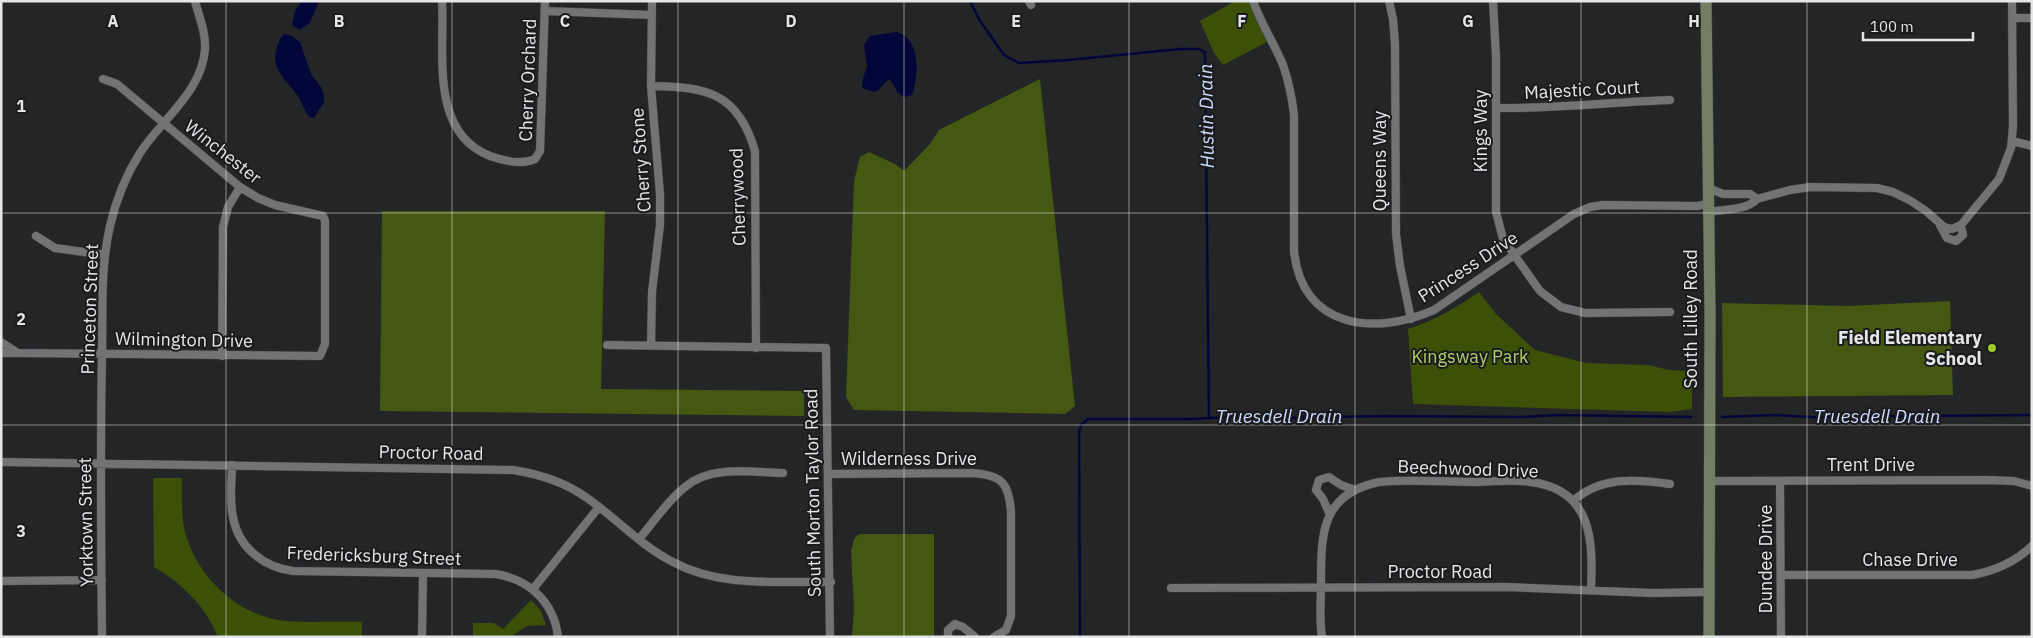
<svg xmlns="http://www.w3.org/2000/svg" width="2033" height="638" font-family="'IBM Plex Sans',sans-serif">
<rect width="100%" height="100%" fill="#242527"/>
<path fill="#3d5008" d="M1235,1H1248L1267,42L1223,65L1214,53L1200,21Z
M1479,292L1496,314L1535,350L1586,363L1648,365L1669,370L1692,371V409L1670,412L1413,404L1408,329C1435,320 1456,308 1479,292Z
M153,478H182C182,495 181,515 185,532C197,577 238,616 285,621C310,623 337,621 362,622V637H218C205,605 182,584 154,567Z
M531,600L541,611L546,625L527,626L510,637H473V623H494L503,629Z"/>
<path fill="#445812" d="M1040,79L1075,406L1065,414L854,410L846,397L854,181L860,157L869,152L895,164L904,171L930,144L939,130Z
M382,211H605L601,389L804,391V416L380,411Z
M1950,301L1953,395L1723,397L1722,303L1848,306Z
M859,534H934V637H852L854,609L851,551L854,539Z"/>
<path fill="#030639" d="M302,1H319L310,23L299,30L292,25L295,11Z
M896,32C921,38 919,75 912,95L904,97L898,93L890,79C883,83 882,89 875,92L862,88L863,78L867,67L864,45L870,36Z
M285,34L292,36L300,42L311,74L321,87L324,95V102L314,118L309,117C304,110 302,103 298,96C286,79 270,69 277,47C279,41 280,37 285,34Z"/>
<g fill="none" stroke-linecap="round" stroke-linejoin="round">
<path stroke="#030639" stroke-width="2.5" d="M970,1L980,21L1004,55L1019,63L1068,60L1180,49H1199L1205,52L1209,417
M1722,417L1774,415L1811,417L2032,415
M1080,637L1079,432L1081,425L1088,419H1191L1253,416L1268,418L1386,416L1523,417L1556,415L1691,417"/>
<g stroke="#414244" stroke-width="9">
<path id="street" d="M442,1C445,53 429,132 490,156C504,161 522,165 535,159L540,151L545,1
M1029,1L1031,5
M1253,1C1261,24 1274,43 1283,65C1289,82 1292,98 1294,115V251C1302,329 1375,336 1434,310L1574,214L1590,207L1603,205L1697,206L1708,204
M1389,1L1393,19L1395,44L1396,234L1400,266L1411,319
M1493,1L1496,57V212L1503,239L1540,291L1561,307L1585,313L1670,312
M545,11L652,15
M2013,18H2032
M651,86C706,87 738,92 755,151L756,348
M1496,108C1554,109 1612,102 1670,100
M2012,141L2032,146
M1708,188L1723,194H1750L1757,199C1746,211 1724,209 1708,212
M1757,199L1790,190L1810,187L1877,188L1893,192L1911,201L1926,211L1944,227L1952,229L1961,225L1999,179L2011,148L2013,126L2012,1
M1940,225L1947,238L1956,241L1963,235L1961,225
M36,236L55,248L105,255
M1,342L18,353H1
M607,345L826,348L830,637
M651,346L652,292L660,225V194L651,86L652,1
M18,353L320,356L325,344V221L323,216L275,205L258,198L240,187L117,84L103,79
M222,356L223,227L228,207L240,187
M1,462L513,470C539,474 565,482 587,498C616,518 641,546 673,562C721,588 778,581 831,582
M232,465C232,482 229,500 233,517C238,547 263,567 293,571L495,574C529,579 554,602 558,637
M828,474L972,473C1002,475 1009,483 1011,512V616L1006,630L994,637
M1709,481L1986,480L2014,481L2032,486
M1780,481L1781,637
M1573,501C1601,476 1636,479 1670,484
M1330,515L1323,499L1316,490L1319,480L1329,477L1341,485L1355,490
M639,539C654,522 667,501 685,487C711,465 751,472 783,473
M1781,575H1972C1995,571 2015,562 2032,546
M1,581L102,580
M1171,588L1506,587L1652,593L1709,592
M533,589L599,507
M102,637C101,544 100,450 102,357C103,314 100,269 110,226C116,200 126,175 140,153C162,119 202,92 205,49C206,32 199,17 195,1
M422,637L423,573
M948,637V630L955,624L963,627L975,637
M1322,637C1319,619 1321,601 1321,583C1321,534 1321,494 1379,482C1410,479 1443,482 1474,482C1493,482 1513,479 1531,482C1593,490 1593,541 1591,590"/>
</g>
<g stroke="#414244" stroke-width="12">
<path id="secondary" d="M1706,1L1710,313L1709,637"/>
</g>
<use href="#street" stroke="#717375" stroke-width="8"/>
<use href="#secondary" stroke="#727d61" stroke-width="11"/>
</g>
<path fill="none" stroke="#e5e6e8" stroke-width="1" stroke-opacity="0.55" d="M226,1V637M452,1V637M678,1V637M904,1V637M1129,1V637M1355,1V637M1581,1V637M1807,1V637M1,213H2032M1,425H2032"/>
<circle fill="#9fca2d" stroke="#1a1b1d" stroke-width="2" cx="1992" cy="348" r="5"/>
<g text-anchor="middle" stroke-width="4" stroke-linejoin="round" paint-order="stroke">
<g font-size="18" fill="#e5e6e8" stroke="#1a1b1d">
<text transform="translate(528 80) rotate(-88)" y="6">Cherry Orchard</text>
<text transform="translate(1582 90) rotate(-3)" y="6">Majestic Court</text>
<text transform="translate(1481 131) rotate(-90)" y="6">Kings Way</text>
<text transform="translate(223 152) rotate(38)" y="6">Winchester</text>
<text transform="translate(641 160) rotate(-94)" y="6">Cherry Stone</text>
<text transform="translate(1380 161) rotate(-90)" y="6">Queens Way</text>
<text transform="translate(738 197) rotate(-92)" y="6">Cherrywood</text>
<text transform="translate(1468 267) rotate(-33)" y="6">Princess Drive</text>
<text transform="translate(90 309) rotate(-88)" y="6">Princeton Street</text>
<text transform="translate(1691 319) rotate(-90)" y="6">South Lilley Road</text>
<text transform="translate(184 340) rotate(1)" y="6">Wilmington Drive</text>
<text transform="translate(431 453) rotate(1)" y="6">Proctor Road</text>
<text x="909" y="465">Wilderness Drive</text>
<text x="1871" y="471">Trent Drive</text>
<text transform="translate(1468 469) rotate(2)" y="6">Beechwood Drive</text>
<text transform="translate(813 493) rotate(-91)" y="6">South Morton Taylor Road</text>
<text transform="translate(86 522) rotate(-91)" y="6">Yorktown Street</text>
<text transform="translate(374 556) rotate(2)" y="6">Fredericksburg Street</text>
<text transform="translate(1766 559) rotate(-90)" y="6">Dundee Drive</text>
<text x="1910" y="566">Chase Drive</text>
<text x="1440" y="578">Proctor Road</text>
</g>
<g font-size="18" font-weight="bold" fill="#e5e6e8" stroke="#1a1b1d" text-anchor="end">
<text x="1982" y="344">Field Elementary<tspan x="1982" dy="21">School</tspan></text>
</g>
<g font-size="18" fill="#b0cf71" stroke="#1a1b1d">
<text x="1470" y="363">Kingsway Park</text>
</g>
<g font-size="19" font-style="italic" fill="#cddbfe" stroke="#1a1b1d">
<text transform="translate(1206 116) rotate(-91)" y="7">Hustin Drain</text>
<text x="1279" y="423">Truesdell Drain</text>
<text x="1877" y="423">Truesdell Drain</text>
</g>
</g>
<g font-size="16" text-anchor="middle" font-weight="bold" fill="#e5e6e8" stroke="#1a1b1d" stroke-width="4" stroke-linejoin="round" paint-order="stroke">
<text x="113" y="27">A</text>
<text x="339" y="27">B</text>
<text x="565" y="27">C</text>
<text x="791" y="27">D</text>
<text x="1016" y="27">E</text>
<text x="1242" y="27">F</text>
<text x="1468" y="27">G</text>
<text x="1694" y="27">H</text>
<text x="21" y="112">1</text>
<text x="21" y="325">2</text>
<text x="21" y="537">3</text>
</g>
<rect width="2033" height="638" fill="none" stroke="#e5e6e8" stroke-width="5"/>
<path d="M1863 32v8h110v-8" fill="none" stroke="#e5e6e8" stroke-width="2.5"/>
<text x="1870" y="32" font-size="15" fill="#e5e6e8" stroke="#1a1b1d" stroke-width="4" paint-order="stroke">100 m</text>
</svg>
